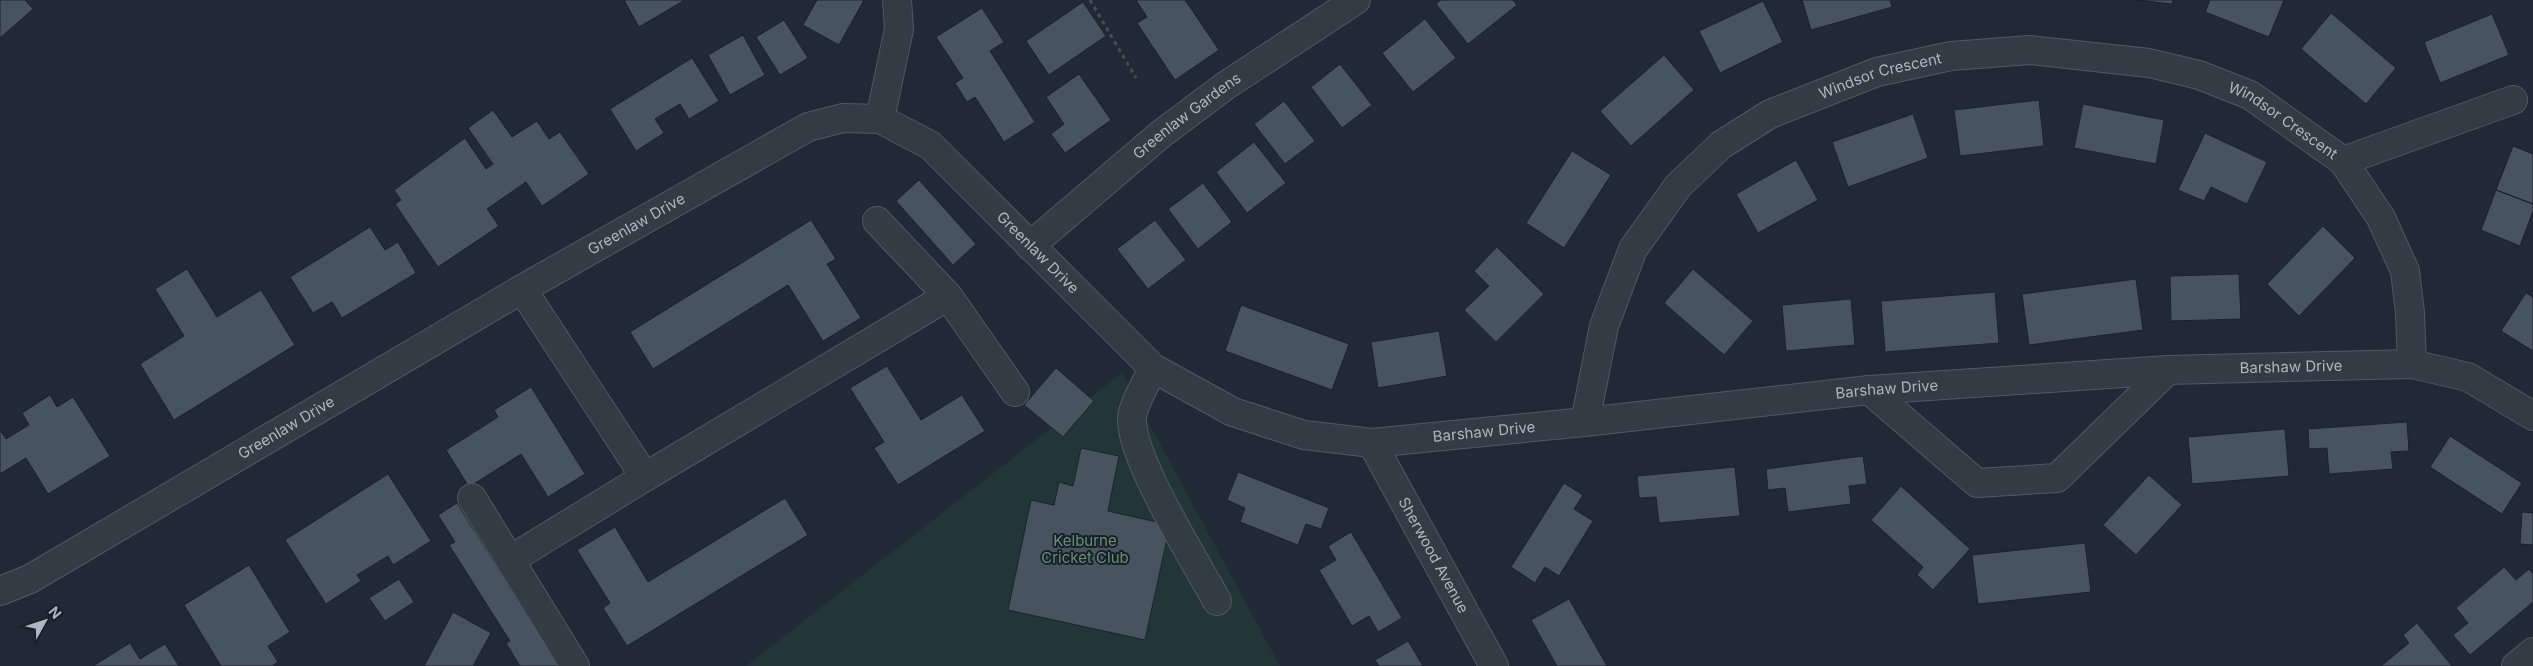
<svg xmlns="http://www.w3.org/2000/svg" width="2533" height="666" font-family="Inter,sans-serif">
<rect width="100%" height="100%" fill="#202935"/>
<path fill="#233637" d="M1122,373L1280,666H746Z"/>
<path fill="#485360" stroke="#1b222c" d="M0,0H25L33,9L0,38Z
M624,0H683V1L639,27Z
M817,0H864L839,45L803,25Z
M1136,0H1185L1219,50L1175,80L1137,23L1147,17Z
M1441,0H1513L1517,5L1468,44L1436,4Z
M1802,0H1890L1892,7L1811,30Z
M2137,0H2173L2172,4Z
M2210,0H2284L2269,37L2205,12Z
M1763,1L1783,42L1720,73L1699,31Z
M1083,2L1106,36L1049,75L1026,41Z
M982,8L1004,42L990,51L1035,122L1004,142L975,97L967,102L955,83L963,78L936,37Z
M2331,13L2396,68L2366,104L2301,49Z
M2492,14L2509,55L2440,83L2424,42Z
M1425,19L1456,58L1413,92L1382,53Z
M784,20L808,58L780,75L756,37Z
M743,35L765,75L730,95L708,55Z
M1664,55L1694,90L1631,146L1600,111Z
M692,58L719,101L689,119L680,104L655,119L664,133L636,151L610,109Z
M1340,64L1372,105L1342,128L1311,87Z
M1079,74L1111,120L1065,153L1051,134L1064,124L1046,97Z
M2039,100L2044,146L1960,156L1954,110Z
M1284,101L1315,141L1285,164L1254,124Z
M2083,104L2164,120L2156,164L2074,148Z
M493,110L512,137L537,121L549,139L560,132L589,174L542,206L526,182L487,209L499,226L438,267L395,204L401,200L394,190L465,138L486,169L493,164L468,128Z
M1913,114L1928,158L1848,187L1832,142Z
M2205,133L2267,162L2247,204L2211,187L2204,201L2178,190Z
M1254,142L1286,183L1247,213L1216,172Z
M2513,146L2533,154V204L2496,190Z
M1572,151L1611,175L1564,248L1526,223Z
M1796,160L1818,200L1758,233L1736,194Z
M919,180L976,244L953,265L896,201Z
M1203,183L1232,222L1198,249L1168,209Z
M2496,190L2533,204V211L2520,246L2481,230Z
M811,220L836,259L827,264L861,318L823,341L788,285L653,369L630,332Z
M1155,220L1186,260L1148,289L1117,249Z
M2323,226L2355,258L2299,316L2267,284Z
M370,227L385,250L398,242L416,273L342,318L332,302L313,313L290,277Z
M1497,247L1544,294L1496,342L1464,310L1489,286L1474,271Z
M187,269L217,317L261,290L295,345L174,420L140,364L184,336L155,289Z
M1693,269L1753,321L1724,355L1664,303Z
M2239,274L2241,319L2171,321L2170,276Z
M2136,279L2143,330L2029,345L2022,294Z
M1995,292L1999,343L1885,352L1881,301Z
M2526,293L2533,297V351L2501,331Z
M1851,299L1855,345L1786,351L1782,305Z
M1241,305L1349,344L1332,390L1225,351Z
M1439,331L1447,376L1378,388L1371,342Z
M887,366L921,420L962,395L985,431L898,485L874,448L884,442L850,388Z
M1056,368L1094,401L1063,437L1024,405Z
M531,387L585,474L548,497L521,454L469,487L446,450L498,417L494,410Z
M50,395L57,407L73,397L110,456L48,494L26,458L0,474V430L6,439L29,425L22,413Z
M2407,422L2409,451L2391,452L2393,469L2329,474L2327,448L2309,449L2308,429Z
M2285,429L2289,476L2192,484L2188,437Z
M2450,436L2522,483L2502,514L2430,467Z
M1081,448L1119,456L1108,511L1170,525L1145,640L1008,610L1031,500L1054,505L1059,482L1073,486Z
M1863,456L1867,484L1849,486L1851,504L1788,512L1785,488L1768,490L1766,469Z
M1735,467L1740,516L1659,523L1656,497L1639,498L1637,476Z
M1238,472L1329,508L1321,529L1306,524L1298,545L1240,522L1245,508L1227,500Z
M388,474L431,541L393,565L388,556L357,575L361,581L326,604L285,540Z
M2149,475L2182,505L2136,555L2103,525Z
M1564,483L1583,495L1574,509L1593,521L1559,576L1545,567L1535,583L1511,567Z
M1901,486L1970,549L1933,590L1917,575L1923,567L1871,520Z
M785,498L808,535L627,646L603,608L610,603L577,550L615,527L648,582Z
M457,503L559,666H520L506,643L510,641L449,545L455,542L438,515Z
M2522,512L2533,513V545L2520,544Z
M1351,532L1402,618L1378,632L1369,616L1352,626L1319,570L1336,560L1328,546Z
M2085,543L2091,592L1978,604L1972,555Z
M249,565L290,632L268,646L278,662L272,666H221L184,605Z
M2504,567L2516,580L2529,569L2533,574V602L2470,655L2453,635L2468,623L2456,608Z
M399,579L414,602L385,621L369,598Z
M1569,599L1607,666H1557L1531,620Z
M453,612L491,633L473,666H424Z
M2417,623L2452,666H2381L2409,643L2403,635Z
M1408,641L1423,666H1379L1375,660Z
M130,643L140,659L165,644L179,666H93Z"/>
<g fill="none" stroke-linecap="round" stroke-linejoin="round">
<g stroke="#515963" stroke-width="30">
<g id="minor">
<path d="M880,119L899,29L897,0"/>
<path d="M2343,161L2513,100"/>
<path d="M877,221L948,296L1015,392"/>
<path id="s1" d="M1030,246L1161,134L1225,86L1356,0"/>
<path d="M522,289L645,477L948,296"/>
<path d="M1153,368C1147,381 1133,405 1132,418C1130,458 1196,562 1217,601"/>
<path d="M1869,390L1977,483L2057,478L2168,370"/>
<path id="s2" d="M1585,422L1604,326L1633,249L1678,186L1721,145L1770,114L1877,72L1951,56L2030,50L2149,63L2199,75L2250,95L2343,161L2381,218L2405,271L2410,313L2412,364"/>
<path id="s3" d="M1372,443L1494,666"/>
<path d="M472,498L575,666"/>
<path d="M510,560L645,477"/>
<path id="s4" d="M0,591L30,579L522,289L808,127L843,118L880,119L930,145L1153,368L1233,412L1304,435L1372,443L1585,422L1869,390L2168,370L2412,364L2468,377L2533,416"/>
<path d="M2516,666L2533,652"/>
</g>
</g>
<path stroke="#3f5153" stroke-width="3" stroke-dasharray="4 4" stroke-linecap="butt" d="M1090,0L1136,78"/>
<use href="#minor" stroke="#333b45" stroke-width="28"/>
</g>
<g text-anchor="middle" stroke-width="4" stroke-linejoin="round" paint-order="stroke">
<g font-size="15" fill="#adb6c2" stroke="#19202a">
<text dy="5" stroke="none"><textPath href="#s2" startOffset="492">Windsor Crescent</textPath></text>
<text dy="5" stroke="none"><textPath href="#s1" startOffset="204">Greenlaw Gardens</textPath></text>
<text dy="5" stroke="none"><textPath href="#s2" startOffset="912">Windsor Crescent</textPath></text>
<text dy="5" stroke="none"><textPath href="#s4" startOffset="735">Greenlaw Drive</textPath></text>
<text dy="5" stroke="none"><textPath href="#s4" startOffset="1214">Greenlaw Drive</textPath></text>
<text dy="5" stroke="none"><textPath href="#s4" startOffset="2534">Barshaw Drive</textPath></text>
<text dy="5" stroke="none"><textPath href="#s4" startOffset="2129">Barshaw Drive</textPath></text>
<text dy="5" stroke="none"><textPath href="#s4" startOffset="330">Greenlaw Drive</textPath></text>
<text dy="5" stroke="none"><textPath href="#s4" startOffset="1724">Barshaw Drive</textPath></text>
<text dy="5" stroke="none"><textPath href="#s3" startOffset="128">Sherwood Avenue</textPath></text>
</g>
<g font-size="15" fill="#679170" stroke="#19202a">
<text x="1085" y="546">Kelburne<tspan x="1085" dy="17">Cricket Club</tspan></text>
</g>
</g>
<g transform="translate(45 621) rotate(50)" stroke="#19202a" stroke-width="4" paint-order="stroke">
<path d="M0-4L9 19L0 12L-9 19Z" fill="#adb6c2"/>
<text y="-8" font-size="14" font-weight="bold" text-anchor="middle" fill="#adb6c2">N</text>
</g>
</svg>
